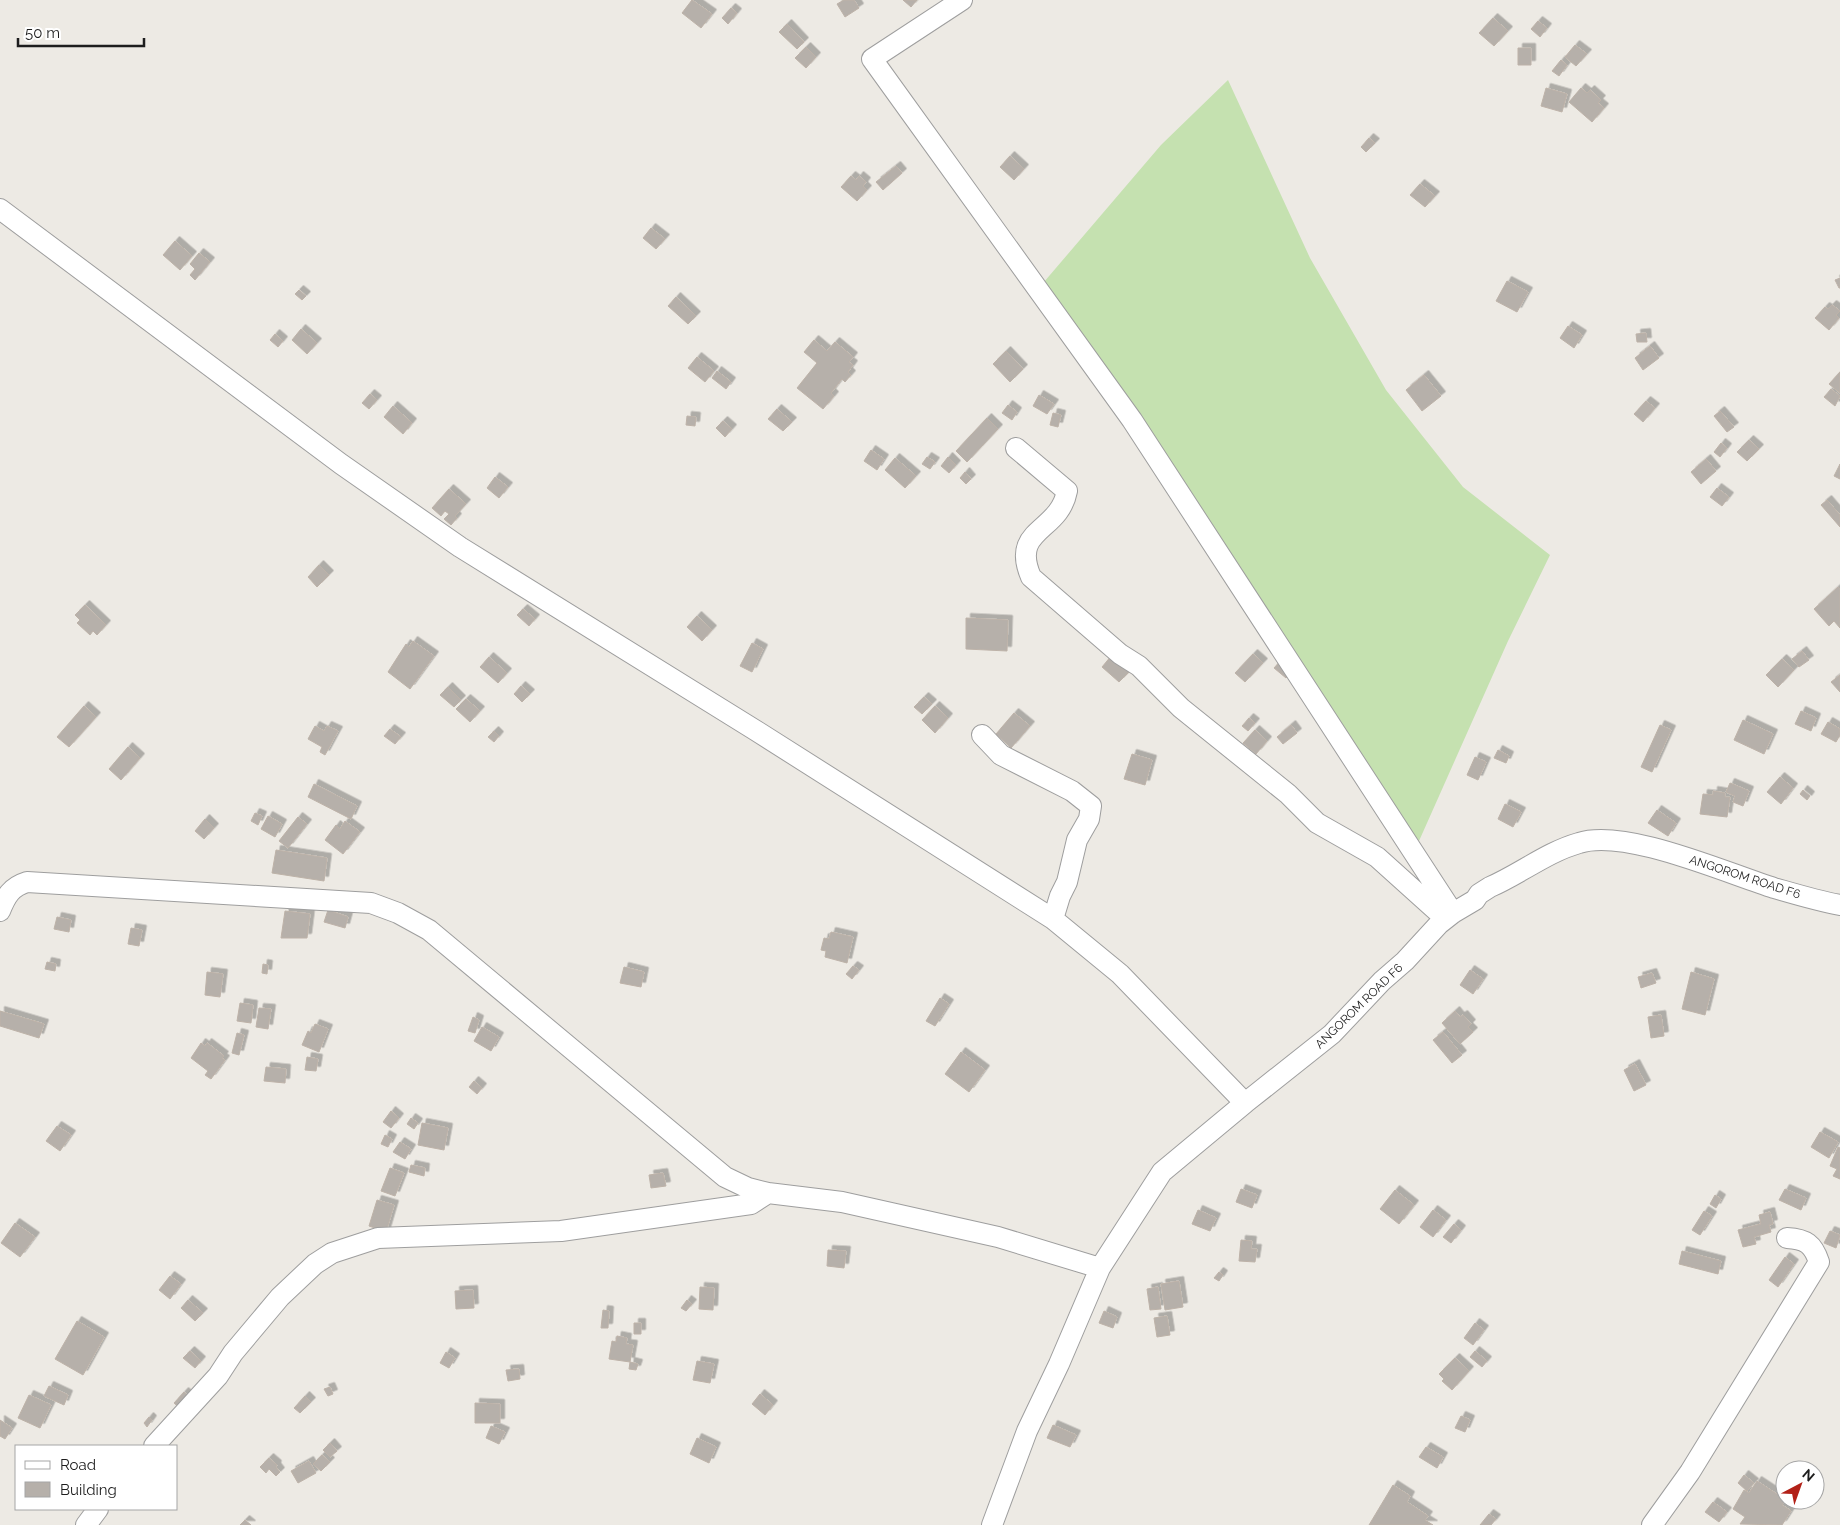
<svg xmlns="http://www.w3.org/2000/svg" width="1840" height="1525" font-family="Raleway,sans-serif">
<defs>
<filter id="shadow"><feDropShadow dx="4.5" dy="-4.5" stdDeviation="0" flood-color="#0004"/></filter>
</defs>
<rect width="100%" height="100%" fill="#edeae4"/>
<path fill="#c5e1b0" d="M1228,80L1310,258L1386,390L1463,487L1550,555L1508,641L1419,841L1307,689L1038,289L1161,145Z"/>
<path fill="#b6b0aa" stroke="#bdb2a8" filter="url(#shadow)" d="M692,0L712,14L701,28L682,13Z
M844,0H854L859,8L845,17L837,4Z
M903,0H917L911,7Z
M731,8L737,13L728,24L722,18Z
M1493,18L1508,31L1494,46L1479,33Z
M1538,21L1547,28L1540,37L1531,29Z
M787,24L804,42L797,49L779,32Z
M1575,45L1587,54L1576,66L1565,57Z
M806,47L816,57L806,68L795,58Z
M1518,48H1531V65H1518Z
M1561,60L1567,65L1559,76L1552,71Z
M1546,88L1567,94L1562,112L1541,106Z
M1581,88L1587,93L1590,90L1601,100L1598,103L1604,108L1592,122L1569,102Z
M1369,138L1375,143L1366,152L1361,147Z
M1010,156L1024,169L1014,180L1000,167Z
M896,166L902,173L883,190L876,182Z
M851,176L856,180L859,176L866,182L863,186L867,190L857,201L841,187Z
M1420,184L1435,196L1425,207L1410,195Z
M651,228L665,239L656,249L643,238Z
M175,241L192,256L180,270L163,255Z
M199,253L210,262L195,280L190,275L195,269L190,264Z
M1840,278V288H1839L1835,280Z
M1507,281L1528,292L1517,312L1496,301Z
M299,290L306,296L302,300L295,294Z
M676,297L696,316L688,324L668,306Z
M1832,305L1840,311L1836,315L1839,318L1829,330L1815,318L1825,307L1828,309Z
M1568,326L1582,335L1574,348L1560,338Z
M301,329L317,343L307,354L292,340Z
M1646,333L1647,342H1637L1636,334Z
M275,334L283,341L278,347L270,340Z
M814,340L827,351L835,342L853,357L849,362L853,365L848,372L851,375L845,382L842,379L831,393L834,396L823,409L797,388L817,363L804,352Z
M1650,346L1659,358L1643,370L1635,358Z
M1006,351L1023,369L1010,382L993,364Z
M697,357L714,371L705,382L688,368Z
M717,371L731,382L726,389L712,378Z
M1840,372V393L1829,384Z
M1424,375L1441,396L1422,411L1406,390Z
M1831,389L1840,396L1835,406L1824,397Z
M370,394L377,400L369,409L362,403Z
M1039,395L1054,404L1047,414L1033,406Z
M1646,401L1655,408L1643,422L1634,414Z
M1008,405L1017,412L1012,420L1002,413Z
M393,406L412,423L403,434L384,417Z
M777,409L792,422L783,431L768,419Z
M1720,411L1734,427L1727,432L1714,416Z
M1053,413L1061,415L1058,427L1050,425Z
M687,416L696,417L695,426L686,425Z
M987,418L998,429L967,462L956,451Z
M723,421L732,429L725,437L716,428Z
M1749,440L1759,449L1747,461L1737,452Z
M1721,443L1727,448L1720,457L1714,452Z
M871,450L884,459L877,470L864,461Z
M927,457L935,462L930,469L922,464Z
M948,457L956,465L949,473L941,466Z
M895,458L916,476L905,488L885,470Z
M1706,459L1716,471L1701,484L1691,472Z
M1840,464V479L1834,476Z
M965,472L971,479L966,484L960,478Z
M495,477L508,487L499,498L487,488Z
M1717,488L1729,497L1722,506L1710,497Z
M449,489L466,504L455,516L457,518L451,525L444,519L449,514L445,511L441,516L432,508Z
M1827,500L1840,515V527L1821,505Z
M319,565L329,575L317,587L308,577Z
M1838,587L1840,589V628L1834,621L1829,626L1814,609Z
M85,605L106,625L97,635L93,631L90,635L77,623L80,620L75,615Z
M523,609L535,619L529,626L517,615Z
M697,616L712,630L702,641L687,627Z
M966,618L1008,620L1007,651L966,649Z
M413,641L434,656L410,689L388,672L406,644L409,647Z
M752,643L763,649L752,672L740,666Z
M1802,651L1809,660L1799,667L1792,659Z
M1253,654L1263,663L1245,682L1235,673Z
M1112,655L1129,672L1119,682L1102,667Z
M489,657L507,673L498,683L480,667Z
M1782,659L1794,670L1778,687L1766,675Z
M1281,660L1293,670L1286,678L1274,668Z
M1840,675V692L1831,682Z
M521,686L530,694L522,702L514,694Z
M448,687L461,700L454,707L440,695Z
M924,697L932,704L922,714L914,707Z
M466,699L480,711L470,722L456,709Z
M84,706L96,717L69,747L57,737Z
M935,706L948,718L935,733L922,720Z
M1801,711L1816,718L1811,731L1795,724Z
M1014,713L1030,726L1011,748L996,734Z
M1249,718L1255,723L1248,731L1242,726Z
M1743,720L1773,734L1764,754L1734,740Z
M1828,722L1840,729V735L1836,742L1821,734Z
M1291,725L1297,733L1283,744L1277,737Z
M1660,725L1671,730L1652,772L1641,767Z
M315,726L324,731L327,726L338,731L325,755L320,752L322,747L308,739Z
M390,729L401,737L395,744L384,736Z
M1255,730L1267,741L1256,754L1243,743Z
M494,731L499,736L494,742L488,737Z
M128,747L140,758L121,780L109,769Z
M1498,750L1509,756L1506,763L1494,758Z
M1132,754L1152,760L1145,785L1124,779Z
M1475,757L1486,762L1478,780L1467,775Z
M1780,777L1793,788L1781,804L1767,792Z
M1730,783L1749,791L1743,806L1733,802L1735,796L1726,792Z
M314,784L357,806L351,819L308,797Z
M1803,790L1810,796L1807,800L1800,794Z
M1713,791L1725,793V797H1730L1727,817L1700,814L1703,794L1713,795Z
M1505,804L1521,812L1513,827L1498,819Z
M1657,810L1676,823L1668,836L1648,823Z
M255,813L262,816L258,825L251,821Z
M268,816L282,824L275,837L261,829Z
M298,817L307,824L288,848L279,841Z
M205,819L214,828L204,839L195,831Z
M345,821L360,832L343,854L325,840L336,825L340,829Z
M276,850L327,858L324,881L272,873Z
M328,910L348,917L345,928L324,922Z
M285,911L310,914L307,938H281Z
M57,917L71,920L69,932L54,929Z
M131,928L142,930L139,946L128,944Z
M831,932L853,937L847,963L825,957L826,951L821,950L824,938L829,939Z
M47,962L56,964L55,971L45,969Z
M263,964L268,965L267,974L262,973Z
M853,966L859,970L852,979L846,974Z
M624,967L644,972L641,987L620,983Z
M1470,970L1483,979L1473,994L1460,985Z
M207,972L223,974L220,997L205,995Z
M1691,972L1714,979L1705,1015L1682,1009Z
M1652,973L1656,983L1641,988L1638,977Z
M940,998L949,1004L935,1026L926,1021Z
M240,1003L253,1005L251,1023L237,1021Z
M259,1008L271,1009L268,1029L256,1027Z
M0,1011L44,1024L39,1038L0,1026Z
M1455,1011L1460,1017L1463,1015L1471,1024L1468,1027L1473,1032L1460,1044L1442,1023Z
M1661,1015L1664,1036L1651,1038L1648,1017Z
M473,1017L479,1020L475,1033L468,1031Z
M315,1024L328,1029L319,1052L302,1045L308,1031L311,1033Z
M482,1027L499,1037L491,1051L474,1041Z
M1443,1032L1462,1055L1452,1063L1433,1040Z
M237,1033L244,1035L239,1055L232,1053Z
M201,1043L205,1046L207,1043L224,1056L222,1058L225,1060L211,1079L205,1075L208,1071L191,1058Z
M961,1052L985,1070L969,1092L945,1074Z
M307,1057L318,1059L316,1071L305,1070Z
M1635,1064L1646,1085L1634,1091L1624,1070Z
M266,1067L286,1069L285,1083L264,1081Z
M474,1081L482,1088L477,1094L469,1087Z
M391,1111L399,1118L391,1128L383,1122Z
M411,1118L418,1123L414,1129L407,1124Z
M422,1123L448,1128L444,1150L418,1145Z
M57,1126L71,1135L60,1151L46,1141Z
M1820,1132L1838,1142L1829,1158L1811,1147Z
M385,1135L392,1139L388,1147L381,1144Z
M400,1142L411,1149L405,1159L393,1152Z
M1838,1147L1840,1148V1179L1833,1176L1837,1169L1830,1166Z
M411,1165L425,1168L424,1176L409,1172Z
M390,1168L404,1173L395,1196L381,1191Z
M663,1173L666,1186L651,1188L649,1175Z
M1241,1189L1257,1195L1252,1208L1236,1202Z
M1785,1189L1806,1198L1801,1210L1779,1200Z
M1395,1190L1414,1205L1399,1224L1380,1209Z
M1715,1195L1721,1199L1716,1208L1710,1204Z
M377,1200L394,1205L386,1232L369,1226Z
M1198,1210L1216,1218L1210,1231L1192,1224Z
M1433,1210L1446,1220L1433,1237L1420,1227Z
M1704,1211L1712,1216L1700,1235L1692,1230Z
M1770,1212L1773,1224L1769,1225L1771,1232L1754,1237L1756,1244L1743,1247L1738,1230L1761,1224L1759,1215Z
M15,1223L35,1237L20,1257L1,1243Z
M1454,1224L1461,1230L1451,1243L1443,1237Z
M1830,1231L1840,1235L1836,1248L1824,1243Z
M1241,1240L1252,1241L1251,1249H1257L1255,1262L1239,1261Z
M828,1250L846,1251L844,1268L827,1266Z
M1682,1251L1721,1261L1718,1274L1679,1264Z
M1785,1257L1794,1264L1778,1287L1769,1280Z
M1219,1272L1223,1275L1219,1281L1214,1278Z
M170,1276L181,1284L170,1299L159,1290Z
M1179,1281L1183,1307L1165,1310L1161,1284Z
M700,1287L714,1288L713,1310L699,1309Z
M1158,1287L1161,1309L1150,1310L1147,1289Z
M473,1290L474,1308L456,1309L455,1291Z
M188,1300L203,1313L195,1321L181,1308Z
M687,1300L692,1304L686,1311L681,1308Z
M603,1310L609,1311L608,1328H601Z
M1104,1311L1117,1317L1113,1328L1099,1323Z
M1167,1316L1170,1335L1157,1337L1154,1318Z
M77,1321L104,1337L83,1375L55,1359Z
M634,1323H641V1334H634Z
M1475,1323L1484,1330L1473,1345L1464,1338Z
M617,1336L627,1338L626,1344L633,1345L630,1362L609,1359L612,1341L616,1342Z
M190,1351L201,1361L195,1368L183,1358Z
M1475,1351L1487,1361L1482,1367L1470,1357Z
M446,1352L455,1358L449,1368L440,1363Z
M1455,1358L1469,1371L1452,1390L1442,1381L1444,1379L1439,1374Z
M697,1361L714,1364L710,1383L693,1380Z
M630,1362L638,1364L636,1370L629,1369Z
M519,1369L520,1379L508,1381L506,1370Z
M49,1386L68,1395L64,1405L44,1396Z
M330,1387L333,1394L328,1396L324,1389Z
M184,1392L193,1400L183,1411L174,1403Z
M760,1394L773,1405L765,1415L752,1404Z
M29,1395L51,1405L40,1428L18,1418Z
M305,1396L311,1402L300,1413L294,1408Z
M475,1403L500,1404V1423H475Z
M1461,1416L1470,1420L1465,1432L1455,1428Z
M149,1417L152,1420L147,1427L144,1423Z
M0,1420L12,1428L5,1439L0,1436Z
M1053,1425L1076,1435L1070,1447L1047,1438Z
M491,1426L505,1432L499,1444L486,1438Z
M697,1438L716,1447L709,1463L690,1454Z
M330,1443L337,1451L330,1457L323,1450Z
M1426,1447L1443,1457L1437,1468L1419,1457Z
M322,1455L330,1462L321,1471L313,1464Z
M269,1458L277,1465L276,1467L280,1472L276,1476L269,1469L266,1473L260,1467Z
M309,1461L316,1473L298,1483L291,1471Z
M1744,1475L1754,1483L1747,1491L1738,1483Z
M1757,1481L1786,1500L1782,1505L1791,1511L1782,1525L1740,1524L1745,1517L1733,1509L1744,1490L1749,1493Z
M1393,1485L1410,1496L1407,1502L1428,1516L1425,1520L1433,1525H1369Z
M1713,1502L1727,1512L1719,1522L1705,1512Z
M1489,1514L1496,1519L1491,1525H1480Z
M245,1520L251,1525H240Z"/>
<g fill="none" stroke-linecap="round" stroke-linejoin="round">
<g stroke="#9e9e9e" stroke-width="22">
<path id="street" d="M962,0L872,59L1132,420L1453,913L1437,911L1377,857L1317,823L1288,794L1181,708L1139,666L1120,654L1031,577C1010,528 1059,533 1067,491L1016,448
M0,209L341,464L460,547L755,730L1053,919
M982,735L1001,755L1072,791L1091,806L1089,819L1077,840L1067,882L1060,896L1053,919L1120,974L1245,1103L1332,1034L1382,981L1405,961L1439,924L1453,913L1475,900L1479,894L1490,887C1520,874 1547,852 1579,843C1625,828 1726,873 1774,888C1795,894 1818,901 1840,905
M0,911C6,896 11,887 27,882L371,903L398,913L429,930L725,1177L748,1188L768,1193L842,1202L998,1237L1100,1268
M154,1446L218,1376L233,1353L280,1297L315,1264L332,1253L378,1238L561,1231L751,1204L768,1193
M86,1525L98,1509
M992,1525L1027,1431L1059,1364L1100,1268L1162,1172L1245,1103
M1652,1525L1690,1472L1819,1262C1813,1244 1806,1239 1787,1238"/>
</g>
<use href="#street" stroke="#fff" stroke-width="20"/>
</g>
<g text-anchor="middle" stroke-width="5" stroke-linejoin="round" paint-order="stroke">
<g font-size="12" fill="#1d1d1d" stroke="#fff">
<text transform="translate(1745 877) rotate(18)" y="4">ANGOROM ROAD F6</text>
<text transform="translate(1359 1006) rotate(-44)" y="4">ANGOROM ROAD F6</text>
</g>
</g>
<rect x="15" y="1445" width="162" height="65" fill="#ffffff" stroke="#a5a5a5"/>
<rect x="25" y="1461" width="25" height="8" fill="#ffffff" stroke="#a5a5a5"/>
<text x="60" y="1470" font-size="15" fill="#1d1d1d">Road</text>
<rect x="25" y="1482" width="25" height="15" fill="#b6b0aa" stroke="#a5a5a5"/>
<text x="60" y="1495" font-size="15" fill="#1d1d1d">Building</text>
<g transform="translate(1800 1485) rotate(41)"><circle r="24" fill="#ffffff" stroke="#a5a5a5"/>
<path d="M0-4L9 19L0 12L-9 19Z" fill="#b22118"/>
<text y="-8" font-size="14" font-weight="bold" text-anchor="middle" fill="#1d1d1d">N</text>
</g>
<path d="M18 38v8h126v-8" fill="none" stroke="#1d1d1d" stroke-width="2.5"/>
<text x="25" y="38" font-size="15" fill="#1d1d1d" stroke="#ffffff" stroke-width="4" paint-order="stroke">50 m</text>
</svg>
